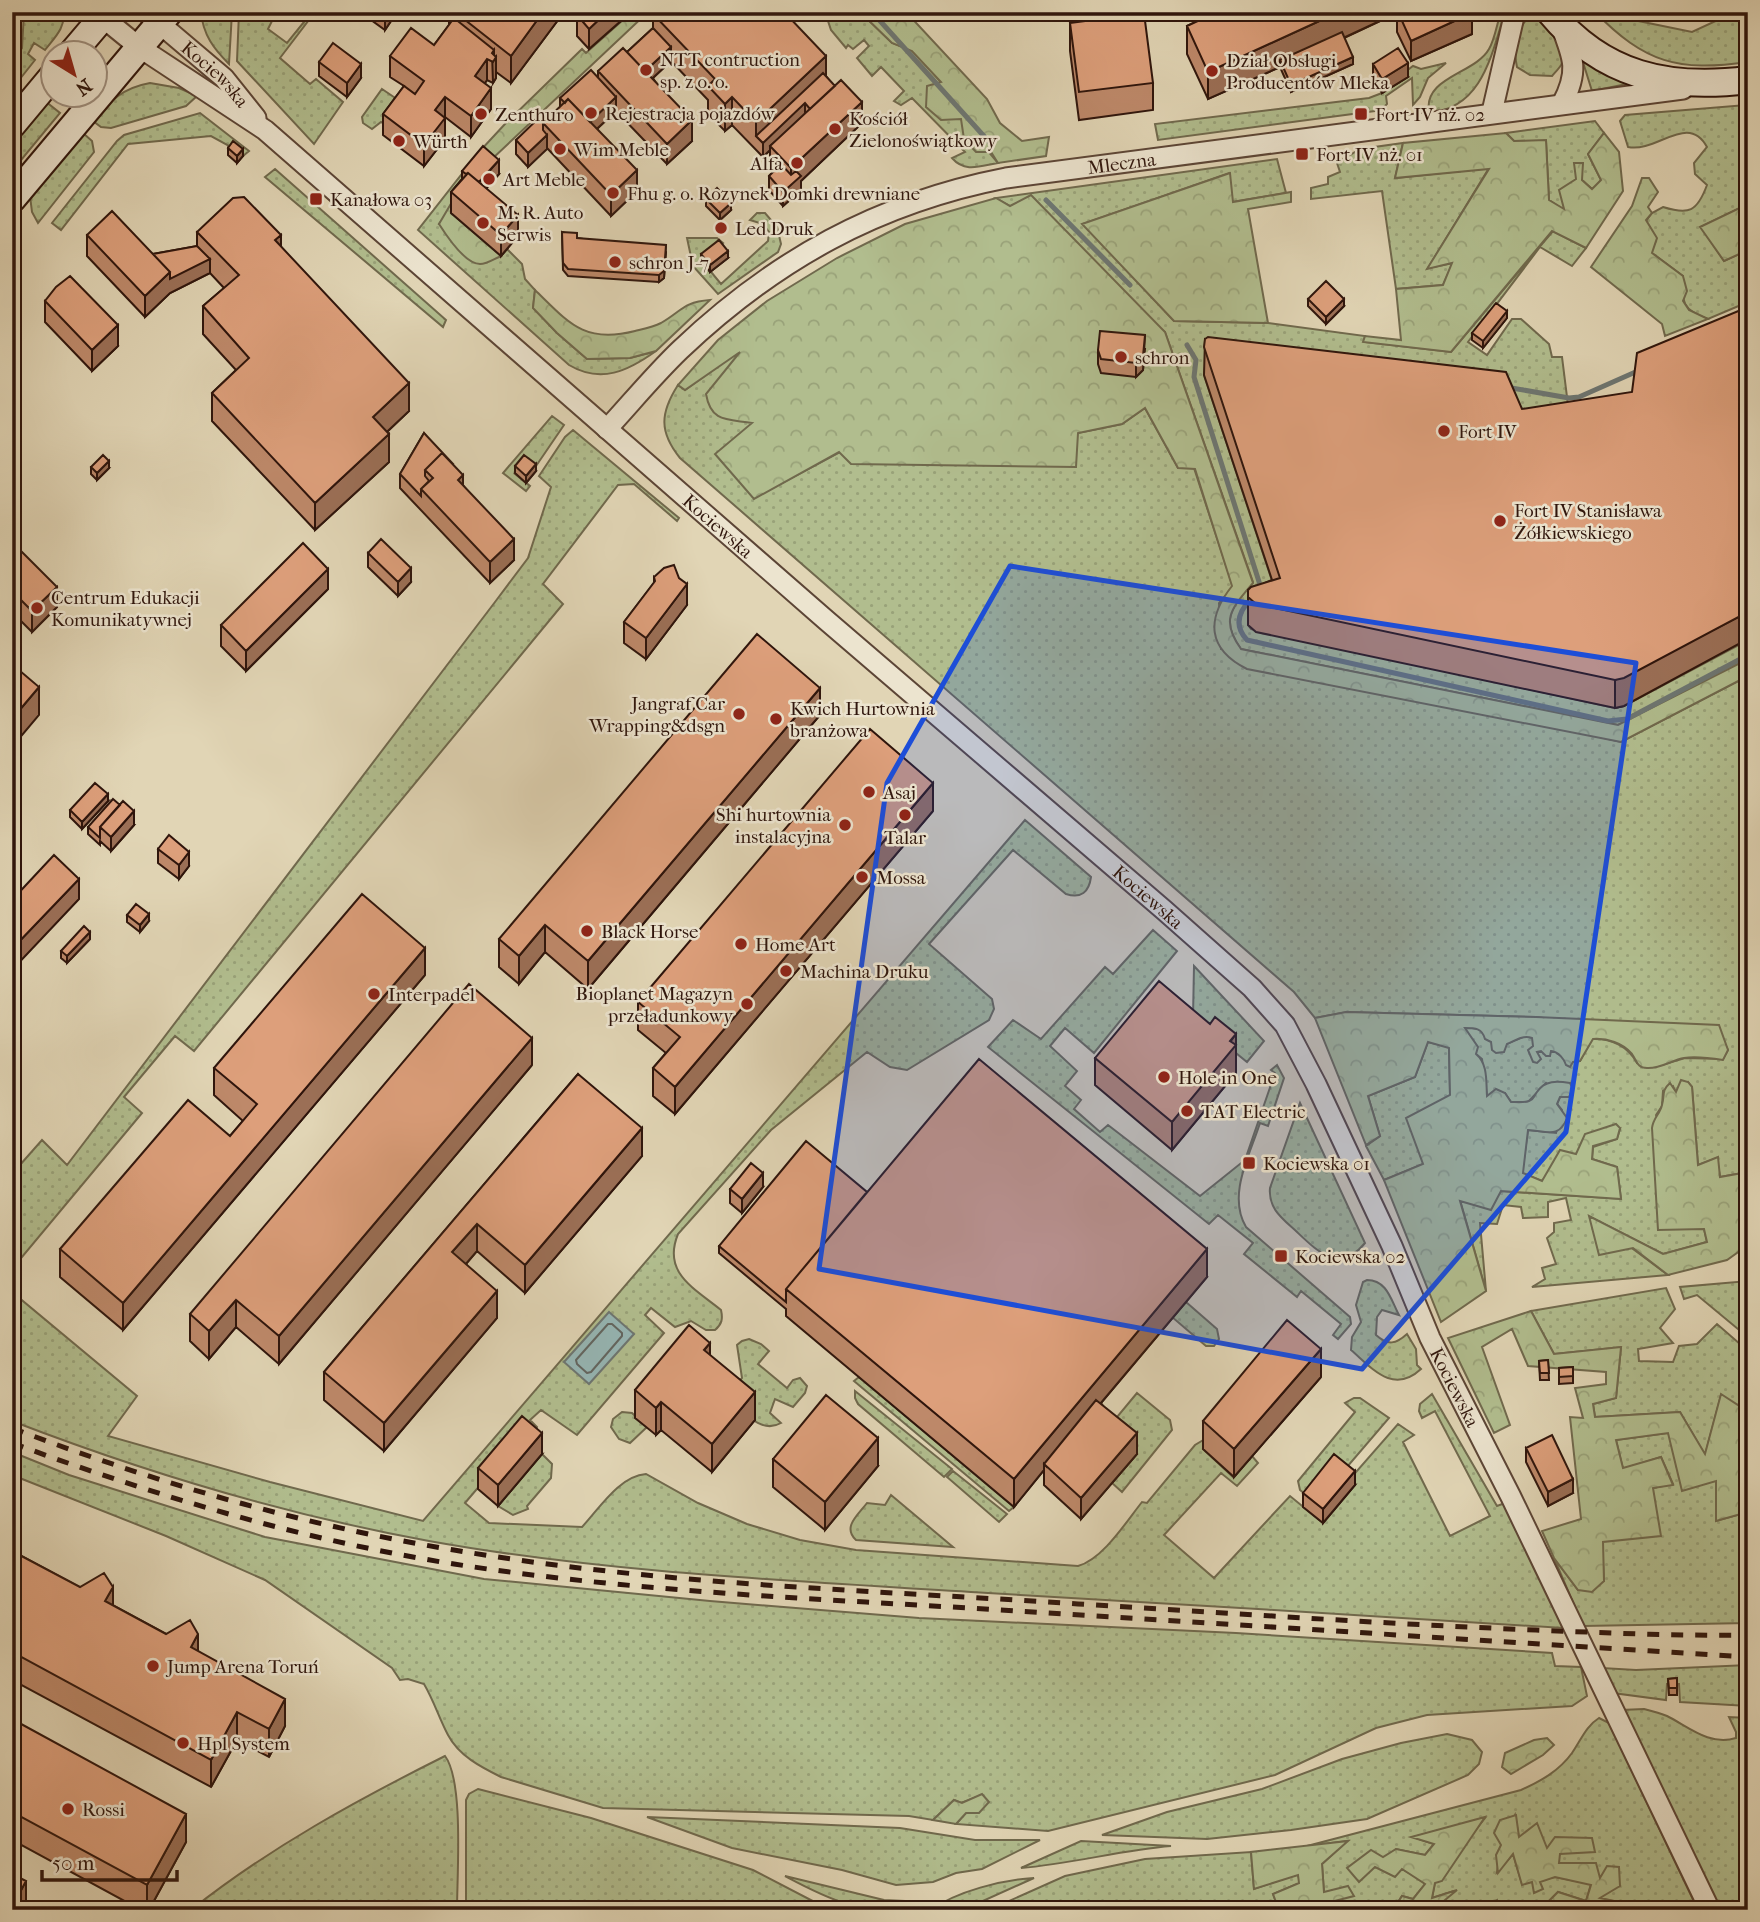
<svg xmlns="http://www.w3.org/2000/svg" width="1760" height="1922" font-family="'IM FELL French Canon',serif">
<defs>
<pattern id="green-dots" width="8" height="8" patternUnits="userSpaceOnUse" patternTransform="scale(1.75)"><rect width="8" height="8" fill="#b1bd8e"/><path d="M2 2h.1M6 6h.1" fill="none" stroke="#99a279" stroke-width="1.8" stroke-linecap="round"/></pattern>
<pattern id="forest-crowns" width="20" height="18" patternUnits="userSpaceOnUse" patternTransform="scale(1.75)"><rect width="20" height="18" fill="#b1bd8e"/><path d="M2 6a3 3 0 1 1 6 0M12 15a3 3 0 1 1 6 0" fill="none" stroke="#99a279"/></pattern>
</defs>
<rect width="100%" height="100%" fill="#e1d5b5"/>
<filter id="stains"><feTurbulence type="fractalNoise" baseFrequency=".00286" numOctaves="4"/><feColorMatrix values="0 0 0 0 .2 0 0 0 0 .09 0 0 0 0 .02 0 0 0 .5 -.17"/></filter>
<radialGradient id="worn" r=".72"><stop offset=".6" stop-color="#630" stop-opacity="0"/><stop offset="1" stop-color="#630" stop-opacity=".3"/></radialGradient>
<path fill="url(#green-dots)" stroke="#70694d" stroke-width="2" d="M24,12H63C66,28 54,38 45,50L34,43L28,54L35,60L12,89V60L22,48Z
M201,12H232L229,64C214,49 203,35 201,12Z
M239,12H266L273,19L268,29L287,43L312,12H315L280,58L310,84L316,79L343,102L314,144L237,61Z
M825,12H860L892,43L912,50L941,82L961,119L998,163C980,166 965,173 952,158L965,152L912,98L901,105L894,101L904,91L881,67L872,76L857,58L869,46L864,40L853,49L848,45L846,48L831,30Z
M1501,12H1505C1492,53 1482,110 1429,112C1423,77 1475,74 1489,49C1495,39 1497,23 1501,12Z
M1595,12H1615L1619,17L1692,32L1735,12H1748V62C1678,72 1645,63 1595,12Z
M1536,15C1548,20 1564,43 1564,56C1564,64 1557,70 1552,76L1530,75L1517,67C1513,51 1517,18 1536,15Z
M1582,59L1632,83L1592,91Z
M1446,63L1428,78L1420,97L1413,105L1412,78L1386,96L1387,104L1384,107L1375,111L1158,140L1155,124L1369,98L1382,93L1407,77L1405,72L1413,66L1421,69Z
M150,83L179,88L197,96L186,106L111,128L101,127L93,121C110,101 122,88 150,83Z
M382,89L410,108L387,125L381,122L372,129L363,123L362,117Z
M45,101L60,113L12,171V141Z
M1746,105L1748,110V204L1701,227L1724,261L1748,250V302L1708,319C1681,310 1682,301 1683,276L1652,253L1646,221L1652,213L1663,207C1689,215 1697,212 1707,185L1695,174L1694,163L1707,147C1688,112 1657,153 1628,147L1620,121L1625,115Z
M200,113L249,151L243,156L233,148L211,136L128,144L61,230L52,223L117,141L124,135Z
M1595,121L1604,133L1588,154L1601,180L1593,190L1582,180L1576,179L1564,210L1549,200L1546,141H1514L1506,133Z
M83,133L92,141L94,152L38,223L32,212L30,196Z
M1403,143L1395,178L1489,168L1428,268L1453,263L1443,285L1396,289L1382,191L1311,199V188L1328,184V177L1340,172L1337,163L1360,149Z
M479,152L492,159L439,224L501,256L507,249L522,264L525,279L535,290L533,308L557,333L587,359L630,358L656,351C628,371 601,384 569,365L418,230Z
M1277,159L1286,193L1232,202L1229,173L1083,224L1174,321L1268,323L1365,336L1364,342L1451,352L1553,231L1586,248L1572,266L1540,247L1468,342L1487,355L1512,319H1521L1549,344L1552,357H1562L1571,429L1205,367L1204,375L1280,605L1248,617V625L1251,629L1615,708L1624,706L1748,640V659L1618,725L1241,649C1219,619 1233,607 1253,582L1165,332L1010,206L996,198Z
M275,169L446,320L443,327L265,177Z
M757,213H765L777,227L781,244L778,252L718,294L693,266L687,238H717L723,243L702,261L721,284L768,241L769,232L763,224L750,220Z
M742,349L753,423L754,498L840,452L1078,433L1122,424L1145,408L1178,468H1194L1233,587L1219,603L1221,649L1621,742L1748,676V1172L1720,1177L1717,1158L1698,1165L1692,1087L1688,1082L1676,1093L1673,1086L1663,1091L1662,1106L1656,1115L1704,1229L1707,1242L1663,1254L1590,1217L1668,1275L1532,1287L1545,1279L1542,1268L1556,1264L1547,1238L1554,1232V1223L1571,1220L1566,1198L1548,1202V1217L1523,1218L1521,1207L1503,1205L1497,1224L1480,1223L1486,1291L1460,1200L1501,1191L1621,1199L1617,1167L1592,1159L1593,1147L1617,1139L1620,1129L1576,1155L1542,1181L1522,1173L1528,1130L1556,1133L1562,1110L1557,1104L1560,1097L1546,1083L1528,1102H1511L1505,1093L1487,1096L1482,1059L1476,1054L1464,1027L1479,1029L1507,1044L1525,1036L1533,1038V1046L1537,1052H1556C1564,1059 1568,1063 1580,1061L1592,1039C1611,1038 1628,1046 1637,1063L1655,1067L1685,1058L1723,1059L1728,1050L1723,1041L1536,1017L1347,1012L1315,1018L1294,992L680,458C659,432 660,413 678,385L685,390Z
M552,416L564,425L534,469L515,474L530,486L526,491L503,473Z
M573,430L679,518L677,521L634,484L618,485L543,584L563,604L194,1051L175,1036L124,1097L142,1113L12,1269V1174L42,1140L67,1165L495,602L528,558L551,487L539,476L565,437Z
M1025,820L1091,877C1089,892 1081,899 1066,894L1013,850L929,944L992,999L994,1009L989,1020L907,1070L890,1067L867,1052L771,1130L678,1234C662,1273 694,1288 721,1310C723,1319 722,1324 715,1330H706L691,1321L675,1327L651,1308L645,1315L664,1333L577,1435L541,1410L530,1420L537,1427L531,1445L521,1437L465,1503L489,1523L582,1527C599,1509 619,1476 646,1474L698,1503L747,1524L800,1540L856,1550L1078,1566C1103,1559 1126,1522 1142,1502L1147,1503L1195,1445L1215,1433L1203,1449L1233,1477L1252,1456L1258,1463L1237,1486L1221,1473L1164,1535L1214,1578L1290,1496L1323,1523L1349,1480L1398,1424L1414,1435L1403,1442L1450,1536L1490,1516L1435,1411L1422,1418L1419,1411L1420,1404L1432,1394L1497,1506L1505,1503L1563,1628C1371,1616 1180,1604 988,1593C801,1581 613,1574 429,1541C287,1515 147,1473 12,1421V1292L137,1396L108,1436L270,1482L423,1521Z
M1153,930L1177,951L1094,1053L1065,1028L1050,1046L1077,1071L1065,1086L1081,1100L1074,1109L1100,1132L1108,1125L1200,1196L1245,1160L1275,1073L1271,1070L1277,1065L1284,1078L1268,1126L1260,1123C1250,1155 1227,1195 1246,1227L1350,1317L1351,1324L1338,1339L1333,1335L1341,1324L1301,1291L1297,1297L1244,1254L1253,1243L1218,1215L1209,1224L988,1047L1013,1020L1041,1039L1105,967L1113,974Z
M1194,966L1264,1041L1247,1062L1193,1018Z
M1428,1042L1449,1047L1450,1095L1423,1164L1384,1180L1366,1146L1380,1136L1368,1096L1415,1077Z
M1300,1103L1365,1243C1340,1274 1318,1252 1297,1232C1283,1219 1268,1209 1270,1188Z
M1367,1280C1387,1280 1391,1300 1399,1315L1382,1310L1377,1317L1376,1335C1388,1346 1396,1344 1407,1334L1416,1349L1417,1365L1421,1369C1393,1395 1372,1368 1351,1350L1352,1337L1361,1322L1356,1305L1363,1282Z
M1748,1281V1331L1744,1334L1697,1295L1684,1299L1680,1287Z
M1666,1288L1675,1309L1660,1328L1673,1343L1638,1349L1639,1361L1673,1362L1679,1346L1697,1344L1717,1324L1748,1351V1392L1738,1406L1721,1395L1705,1455L1680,1412L1595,1417L1593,1404L1616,1398L1621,1347L1554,1354L1531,1311Z
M1186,1302L1217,1329L1219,1339L1214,1346H1206L1172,1317Z
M749,1339L761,1344L769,1351L758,1364L787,1388L793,1380L800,1378L807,1386L805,1393L793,1407L775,1399L770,1413L781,1423C760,1435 743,1410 726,1396L742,1378L737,1345L742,1341Z
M859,1377L1014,1507L1009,1511L854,1381Z
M855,1391L952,1469L944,1477L858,1404L855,1398Z
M1137,1393L1170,1420L1172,1430L1122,1492L1112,1483L1137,1454L1107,1429Z
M1354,1398H1360L1389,1418L1341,1474L1310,1498L1300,1490L1298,1481L1355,1412L1345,1403Z
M622,1412L632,1413L647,1427L630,1443L619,1439L611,1427L613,1419Z
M1668,1433L1716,1481V1521L1748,1512V1623L1583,1626L1554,1558L1578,1590L1604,1581L1602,1542L1653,1488L1673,1484L1661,1457L1623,1469L1616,1440Z
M12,1452L69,1475L265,1537L484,1579L710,1601L919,1618L1236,1633L1552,1653L1555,1666L1581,1667L1587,1696L1572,1706L1427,1715L1376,1728L1275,1775L1048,1831L956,1824L982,1795L961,1803L954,1800L933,1820L909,1816L603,1808L501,1777C481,1767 459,1756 448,1735C439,1718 434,1701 424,1684L408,1679L400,1680L392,1668L265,1580L166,1536L12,1475Z
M542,1454L552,1464L551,1478L527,1506L528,1509L513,1515L498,1506Z
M953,1471L1007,1514L999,1522L947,1477Z
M891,1495L953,1547L856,1540C842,1527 858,1515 867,1503L885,1505Z
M1748,1665V1706L1680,1702L1679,1684H1667L1666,1700L1613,1693L1603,1668L1636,1670Z
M1644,1709C1652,1711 1660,1713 1667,1716C1689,1727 1709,1746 1736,1738V1732L1729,1717L1748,1718V1910H1721L1622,1710Z
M1599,1718L1609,1723L1698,1910H1621L1628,1904L1598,1898L1600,1878L1559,1863V1854L1519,1838L1515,1815L1501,1845L1497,1872L1513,1854L1522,1884L1555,1877L1591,1884L1586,1901L1558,1892L1540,1910H1516L1511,1906L1509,1910H1498L1497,1900L1487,1905V1910H1433L1454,1891L1432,1898L1435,1882L1485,1818L1413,1837L1434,1844L1425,1855L1396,1849L1376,1867L1402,1869L1426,1883L1413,1899L1402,1896L1393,1910H1330L1324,1893L1322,1864L1347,1841L1307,1846L1521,1790C1541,1781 1559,1771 1572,1753C1581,1740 1586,1726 1599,1718Z
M1447,1734L1472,1740L1482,1752L1479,1764L1468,1775L1367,1819L1291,1830L1207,1839L1102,1835L1167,1812L1262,1789L1342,1759L1401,1743Z
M445,1756C464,1781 457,1875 457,1910H191C269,1848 357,1800 445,1756Z
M478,1789L591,1818L753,1870L830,1910H466V1800L469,1794Z
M647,1817L900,1828L975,1840H1040L982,1869L956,1873L933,1882L896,1885L842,1870L732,1848Z
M1081,1841L1171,1846C1121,1850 1072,1864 1021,1868Z
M1251,1852L1254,1889L1298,1874L1300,1883L1273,1894L1279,1910H989L1065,1876L1145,1859Z
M785,1876L884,1900L907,1901C870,1922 819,1894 785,1876Z
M1034,1878L963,1910H931C957,1891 1002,1880 1034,1878Z"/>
<path fill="url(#forest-crowns)" stroke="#70694d" stroke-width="2" d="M632,12H648L492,159L479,152L505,124L582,49L586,53Z
M860,12H906L987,99L1000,123L1022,141L1049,137L1046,156L998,163L991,152H976L964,139L961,119L941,120L926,107L927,86L941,82L912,51L892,43Z
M1506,133L1514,141L1546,140L1549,200L1564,209L1559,190L1576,179L1574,163H1583L1582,180L1592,189L1601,180L1588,154L1604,133L1619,152L1623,191L1586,248L1552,231L1451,352L1363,342L1365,336L1401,340L1396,289L1443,285L1452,263L1427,269L1489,169L1395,178L1403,143Z
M1230,173L1233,202L1291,192V202L1248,209L1268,323L1174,321L1082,224Z
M1642,178H1649L1658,192L1648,207L1652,213L1646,220L1657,238L1652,253L1683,276L1687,291L1683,301L1689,310L1708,319L1665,336L1662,324L1591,267L1632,206Z
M462,185L451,213L501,256C494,259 487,264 480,264C465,264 446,235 439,224Z
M1031,195L1165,332L1253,583C1233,607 1219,619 1241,649L1618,725L1748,659V676L1621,742L1247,669C1207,649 1206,619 1232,586L1195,469L1178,468L1145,408L1122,424L1078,433L1076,467L851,464L839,452L754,499L715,454L752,423C728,419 711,423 706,394L740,352L685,390L678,385L718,340L767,301L837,258L905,224L996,198L1010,206Z
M1748,204V250L1724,261L1700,227Z
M535,290C569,323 584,344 635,331C643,329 653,327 661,323C682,311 683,302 710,300L656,351L630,358L587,359L557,333L533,308Z
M1346,1012L1536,1017L1719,1025L1728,1050L1723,1060C1710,1058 1697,1056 1684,1058C1672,1060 1660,1069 1647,1068C1637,1068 1637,1061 1632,1054C1623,1043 1607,1038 1593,1039L1580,1061L1573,1062L1570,1067L1566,1065C1564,1059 1559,1052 1551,1051L1550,1056H1546L1541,1051L1537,1052L1541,1059L1537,1063L1533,1062L1528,1050L1533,1046L1532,1038C1523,1035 1516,1040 1507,1044L1504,1052L1496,1053L1492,1050L1491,1042L1485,1039C1482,1028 1475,1028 1465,1028L1478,1047L1476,1054C1488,1064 1486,1081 1487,1096L1496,1089L1505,1093L1511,1102C1516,1102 1524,1103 1529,1101C1535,1099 1533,1097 1537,1092C1545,1080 1557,1081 1570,1083L1573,1089L1569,1097H1560L1557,1104L1567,1118C1559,1139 1547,1131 1528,1130L1523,1173L1542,1181L1560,1150L1576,1154L1585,1134L1616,1124L1620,1128L1617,1139L1593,1146L1592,1159L1617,1167L1621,1199L1501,1191L1491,1210L1460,1201L1486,1291L1441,1322L1384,1180L1423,1164L1406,1118L1450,1095L1449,1048L1428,1042L1415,1077L1368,1096L1380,1136L1366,1145L1315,1018Z
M1681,1080L1688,1082L1692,1087L1698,1165L1718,1157L1720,1177L1748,1172V1245L1727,1260L1668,1275L1633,1248L1599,1255L1589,1216L1663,1254L1707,1242L1704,1229L1658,1230L1652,1128C1653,1118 1660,1114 1662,1105C1665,1095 1661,1091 1670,1083L1676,1092Z
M1531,1311L1554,1354L1621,1347L1616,1398L1593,1404L1595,1417L1680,1412L1705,1454L1721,1394L1738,1405L1747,1391L1748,1451L1739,1470L1748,1481V1512L1716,1521V1481L1682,1491L1668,1433L1616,1440L1623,1468L1661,1457L1673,1485L1653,1488L1661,1536L1603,1542L1604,1581L1592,1592L1578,1590L1554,1558L1542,1531L1581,1519L1570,1417L1583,1418L1575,1388L1606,1384V1372L1528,1366L1512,1329L1482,1347L1510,1425L1494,1433L1448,1338Z
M1547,1738L1554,1745L1543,1755L1511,1774L1502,1767L1505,1753L1534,1740Z
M982,1794L989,1802L979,1813H966L956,1824L933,1820L954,1800L962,1803Z
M1516,1815L1519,1837L1537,1823L1547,1848L1555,1837L1592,1838L1595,1852L1560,1854L1559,1863H1596L1600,1878L1607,1866L1619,1867L1620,1886L1600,1898L1629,1904L1621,1910H1540L1558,1892L1586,1901L1591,1885L1555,1877L1540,1882L1543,1889L1534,1893L1532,1882L1522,1885L1513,1854L1498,1873L1496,1855L1501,1845L1494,1833L1500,1820Z
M1485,1817L1442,1881L1435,1883L1432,1898L1457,1890L1433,1910H1393L1402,1896L1413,1899L1425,1884L1402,1869L1395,1877L1375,1867L1359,1882L1347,1868L1371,1850L1383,1857L1396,1849L1425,1855L1434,1844L1411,1837Z
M1348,1841L1322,1864L1324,1892L1348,1886L1354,1896L1327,1903L1330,1910H1315L1313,1908L1279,1910L1273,1894L1299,1883L1298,1875L1254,1889L1251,1852Z"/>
<path fill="#96b7b6" stroke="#6d7672" stroke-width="2" d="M609,1312L634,1334L589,1384L564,1362Z"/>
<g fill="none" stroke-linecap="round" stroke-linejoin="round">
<path stroke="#626661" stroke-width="2" d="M608,1324H612L622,1333V1336L591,1372L587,1373L577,1364L576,1360Z"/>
<path stroke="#6d7672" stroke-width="5" d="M872,12L991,144
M1046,200L1130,285
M1187,345L1196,360L1194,377L1261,588
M1506,387L1569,398L1579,397L1640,370
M1251,599C1238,612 1234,626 1247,640L1608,721L1627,719L1748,655"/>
<g stroke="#5c4536" stroke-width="23">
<g id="street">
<path id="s1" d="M96,12L139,47L265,130L826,620L1164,910L1252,988L1285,1025L1316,1084L1392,1246L1430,1338L1511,1497L1710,1910"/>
<path id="s2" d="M146,12L224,78L256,118"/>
<path d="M1561,26C1574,59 1579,72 1562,104"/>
<path d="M1492,112L1515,12"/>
<path id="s3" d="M607,429C631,403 654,375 680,350C775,260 877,203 1006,178L1683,89"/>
</g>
</g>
<g stroke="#2f150c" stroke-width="30">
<path id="secondary" d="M1550,12C1603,76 1668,90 1748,80
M73,52L107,12
M12,125L52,77
M12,199L169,12"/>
</g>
<use href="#street" stroke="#ece4cf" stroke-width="19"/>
<use href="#secondary" stroke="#ece4cf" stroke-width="26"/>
<path stroke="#2f150c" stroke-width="5" stroke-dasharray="12 12" stroke-linecap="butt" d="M12,1428C156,1483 302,1525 454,1550C659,1585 870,1590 1078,1604C1231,1613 1383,1624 1536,1630C1607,1633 1677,1636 1748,1635
M12,1443C156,1496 302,1540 454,1564C640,1593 829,1599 1017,1611C1260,1626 1504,1642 1748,1657"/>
</g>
<path fill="#be896a" stroke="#2f150c" stroke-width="2" d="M360,12H397L385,30Z
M449,12H564L511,83L496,72V78L493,83L487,80L485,83L491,109L471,137L445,117V139L424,166L383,135V114L404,86L390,77V56L434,45L449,25Z
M580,12H631L589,49L577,36V15Z
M793,12V22L826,76L862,123L801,181V190L783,206L769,190V176L774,171L770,167V150L763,157L732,125L725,131L708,114V100L671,61L653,78L692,141L667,164L616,111L597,129L637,191L611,216L547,148L528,167L516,154V140L549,118L560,107V98L598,77V71L627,52L653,28V14Z
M1108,12L1153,83V110L1079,120L1070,51V23L1108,18Z
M1217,12H1471L1472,34L1411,61L1397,32V13L1344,38L1353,64L1291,92L1280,67L1208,99L1187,54V26Z
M319,62L361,78L347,97L319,76Z
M1373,64L1408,77L1382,93L1373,78Z
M228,148L243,156L237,163L228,155Z
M462,171L499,174L486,188L518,236L501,256L451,213V192L462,179Z
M706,199L731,210L720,220L706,206Z
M197,232L281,247L409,411L387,432L389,462L315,530L212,421V393L236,370L203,334V306L224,288L210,273L170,293L145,317L87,256V235L153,254L197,246Z
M562,232L577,238L666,252L664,278L659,282L568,276L563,270Z
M701,254L728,258L710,272L701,261Z
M1308,299L1344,306L1326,324L1308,306Z
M45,301L118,346L92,371L45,322Z
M1507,318L1483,348L1472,340V333Z
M1205,339L1522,409L1624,706L1615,708L1256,632L1248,625V590L1272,580L1204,375Z
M1145,349L1143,370L1136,377L1101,373L1098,364V350Z
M424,433L463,485L514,560L490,583L400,488V474Z
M515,466L536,471L526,483L515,473Z
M91,467L109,468L97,480L91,474Z
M12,542L57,607L32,632L12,612Z
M368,553L411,582L398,596L368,567Z
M654,577L687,605L646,659L624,643V622L654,583Z
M328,589L246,671L221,646V625Z
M820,715L588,989L545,952L519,984L499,967V939Z
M108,801L82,829L70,817V810Z
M933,811L675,1114L653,1096V1068L666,1053L638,1030V1002Z
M134,825L111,851L100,841V845L88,834V827Z
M158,849L189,866L179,879L158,863Z
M127,915L149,921L140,932L127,922Z
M90,939L67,963L61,958V951Z
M425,975L123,1330L60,1277V1249L230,1136L243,1121L214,1095V1068Z
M1210,1024L1236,1034V1073L1172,1150L1095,1085V1058Z
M532,1065L279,1364L236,1327L209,1359L190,1341V1314Z
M578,1074L642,1156L525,1293L477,1251L466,1264L497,1318L384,1451L324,1400V1372Z
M763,1187L742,1213L730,1203V1189Z
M867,1192L1207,1277L1101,1403L1137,1454L1081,1519L1044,1485V1470L1014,1507L786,1316V1309L719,1253V1246Z
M710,1355L755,1420L712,1472L661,1430L656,1435L635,1418V1390Z
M1548,1360L1549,1380H1540L1539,1361Z
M1573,1367V1383L1559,1384V1368Z
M1321,1377L1234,1477L1203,1449V1421Z
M1526,1448L1573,1493L1548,1506L1526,1462Z
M542,1454L498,1506L478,1489V1468Z
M773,1459L878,1466L825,1530L773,1487Z
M1355,1485L1323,1523L1303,1507V1493Z
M12,1551L198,1651L285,1726L269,1757L237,1740L211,1787L12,1680Z
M1677,1678V1695H1669L1668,1679Z
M12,1719L186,1842L149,1910H141L12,1840Z"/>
<path fill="#9b6f56" stroke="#2f150c" stroke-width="2" d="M387,12H397L385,30V16Z
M543,12H564L511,83V56Z
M607,12H631L589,49V29Z
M788,12H793V35L786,14Z
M1339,12H1397V13L1283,66L1280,60V67L1208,99V72Z
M1472,13V34L1411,61V41Z
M671,47V61L642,88V74Z
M494,50V60L496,57V78L493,83L492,53Z
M826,56V84L805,104V117L770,146V150L763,157V143L756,136V122Z
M1353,57V64L1291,92V85Z
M487,59V80L475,97V76Z
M1408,63V77L1382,93V79Z
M361,64V78L347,97V83Z
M491,88V109L471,137V116Z
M445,97V139L424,166V145L435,110Z
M616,97V111L586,139V125Z
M732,97V125L725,131V104Z
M862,102V123L801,181V190L783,206V192L791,184V168Z
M692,120V141L667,164V144Z
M547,135V149L528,167V153Z
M243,149V156L237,163V156Z
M499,160V174L478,198V184Z
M637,170V191L611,216V195Z
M731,203V210L720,220V213Z
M518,215V236L501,256V235Z
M281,235V262L275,240Z
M666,245L664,278L659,282V275Z
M728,251V258L710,272V265Z
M210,259V273L170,293L145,317V296L170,272Z
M1344,299V306L1326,324V317Z
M1507,311V318L1483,348V341Z
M118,325V346L92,371V350Z
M1145,335L1143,370L1136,377V363Z
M409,383V411L373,445V417Z
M389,434V462L315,530V503Z
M109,461V468L97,480V473Z
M536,464V471L526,483V476Z
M463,475V496L458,480Z
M514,539V560L490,583V562Z
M411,568V582L398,596V582Z
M328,569V589L246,671V651Z
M687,584V605L646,659V638Z
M57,587V607L32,632V611Z
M1748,612V639L1624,706L1615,708V680Z
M39,687V715L12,747V719Z
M820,688V715L588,989V961Z
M933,783V811L675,1114V1087Z
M108,794V801L82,829V822Z
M134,811V825L111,851V837Z
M189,852V866L179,879V865Z
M79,879V899L12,970V949Z
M149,914V921L140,932V925Z
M545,925V952L519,984V956Z
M90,932V939L67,963V956Z
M425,948V975L123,1330V1303Z
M1236,1034V1073L1172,1150V1122Z
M532,1038V1065L279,1364V1336Z
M642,1128V1156L525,1293V1265Z
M763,1173V1187L742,1213V1199Z
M477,1224V1251L452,1280V1252Z
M1207,1249V1277L1047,1467L1044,1464V1470L1014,1507V1479Z
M497,1291V1318L384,1451V1423Z
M236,1300V1327L209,1359V1331Z
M710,1343V1370L704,1350Z
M1321,1349V1377L1234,1477V1449Z
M755,1392V1420L712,1472V1444Z
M661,1402V1430L656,1435V1408Z
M542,1433V1454L498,1506V1485Z
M1137,1433V1454L1081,1519V1498Z
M878,1438V1466L825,1530V1502Z
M1355,1471V1485L1323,1523V1509Z
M1573,1479V1493L1548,1506V1492Z
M113,1587V1615L105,1601Z
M198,1634V1661L191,1647Z
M285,1699V1726L269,1757V1729Z
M237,1712V1740L211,1787V1760Z
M186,1814V1842L149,1910H147V1885Z
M26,1881V1910H12V1907Z"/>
<path fill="#dd9f7b" stroke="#2f150c" stroke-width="2" d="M455,12H543L511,56Z
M580,12H607L589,29L577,15Z
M655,12H788L786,14L826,56L756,122L732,97L725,104L708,86L715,79L653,14Z
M1108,12H1120L1122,16L1144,13L1153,83L1079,92L1070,23L1109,18Z
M1217,12H1339L1208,72L1187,26Z
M1398,12H1471L1472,13L1411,41Z
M454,18L494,50L492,53L496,57L493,62L487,59L475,76L491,88L471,116L445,97L435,110L445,118L424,145L383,114L404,86L415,94L424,81L390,56L411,28L434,45Z
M653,28L671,47L645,71L627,52Z
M1342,32L1353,57L1291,85L1280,60Z
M333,43L361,64L347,83L319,62Z
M623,48L692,120L667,144L598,71Z
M1398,48L1408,63L1382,79L1373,64Z
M591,70L616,97L590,122L568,99L565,103L560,98Z
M823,73L835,86L810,109L805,103L763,143L756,136Z
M841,80L862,102L791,168L770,146Z
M568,99L637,170L611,195L543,123Z
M544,113L549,118L543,123V130L547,135L528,153L516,140Z
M233,141L243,149L237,156L228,148Z
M483,146L499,160L479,182L468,173L466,174L462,171Z
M781,164L791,175L796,171L801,176L783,192L769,176Z
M468,173L518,215L501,235L451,192Z
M717,188L731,203L720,213L706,199Z
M244,197L281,235L275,240L409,383L373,417L389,434L315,503L212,393L249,358L203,306L239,275L197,232L233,198Z
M112,211L170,272L145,296L87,235Z
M562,232L577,233V238L666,245L664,271L659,275L568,269L563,263Z
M719,240L728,251L710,265L701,254Z
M197,246L210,259L170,279V272L153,254Z
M70,276L118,325L92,350L45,301L56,287Z
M1326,281L1344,299L1326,317L1308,299Z
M1496,303L1507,311L1483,341L1472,333Z
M1748,307V612L1624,678L1615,680L1256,604L1248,597V590L1251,587L1280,578L1204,347L1205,339L1208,337L1506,372L1522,409L1632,392L1637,353Z
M1100,331L1145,335L1143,356L1136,363L1101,359L1098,350Z
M424,433L454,465L442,453L425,470V476L429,481L421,489V496L400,474Z
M442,453L463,475L458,480L514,539L490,562L421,489L433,478L425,470Z
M103,455L109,461L97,473L91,467Z
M524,455L536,464L526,476L515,466Z
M381,539L411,568L398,582L368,553Z
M12,542L57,587L32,611L12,591Z
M303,543L328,569L246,651L221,625Z
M674,565L679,578L687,584L646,638L624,622L655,581L654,577L664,568Z
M757,634L820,688L588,961L545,925L519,956L499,939Z
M13,665L39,687L12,719V667Z
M870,729L933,783L675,1087L653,1068L680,1037L638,1002Z
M95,783L108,794L82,822L70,810Z
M113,799L120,805L100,827V838L88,827Z
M123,801L134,811L111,837L100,827Z
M169,835L189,852L179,865L158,849Z
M54,855L79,879L12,949V900Z
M362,894L425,948L123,1303L60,1249L188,1100L230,1136L257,1104L214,1068Z
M136,904L149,914L140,925L127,915Z
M84,926L90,932L67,956L61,951Z
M1159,981L1210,1024L1215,1017L1236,1034L1230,1041L1236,1045L1172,1122L1095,1058Z
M469,984L532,1038L279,1336L236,1300L209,1331L190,1314Z
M979,1059L1207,1249L1014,1479L786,1289Z
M578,1074L642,1128L525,1265L477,1224L452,1252L497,1291L384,1423L324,1372Z
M806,1141L867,1192L786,1289V1302L719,1246Z
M751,1163L763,1173L742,1199L730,1189Z
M1287,1320L1321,1349L1234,1449L1203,1421Z
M689,1325L710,1343L704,1350L755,1392L712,1444L661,1402L656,1408L635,1390Z
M1548,1360L1549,1373H1540L1539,1361Z
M1573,1367V1376L1559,1377V1368Z
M826,1395L878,1438L825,1502L773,1459Z
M1096,1400L1137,1433L1081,1498L1044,1464Z
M522,1416L542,1433L498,1485L478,1468Z
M1552,1435L1573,1479L1548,1492L1526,1448Z
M1334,1454L1355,1471L1323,1509L1303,1493Z
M12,1551L80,1587L104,1573L113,1587L105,1601L166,1634L190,1620L198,1634L191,1647L285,1699L269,1729L237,1712L211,1760L12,1652Z
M1677,1678V1688H1669L1668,1679Z
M12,1719L186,1814L147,1885L12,1812Z
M12,1874L26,1881L12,1907Z"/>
<path fill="#1d4ed8" fill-opacity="0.2" stroke="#1d4ed8" stroke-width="5" stroke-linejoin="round" d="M1010,566L1636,663L1566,1132L1362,1369L819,1269L887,783Z"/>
<g fill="#8f2418" stroke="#ece4cf" stroke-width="2.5">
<circle cx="646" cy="70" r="7"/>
<circle cx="1212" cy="71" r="7"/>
<circle cx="591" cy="113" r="7"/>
<circle cx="481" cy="114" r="7"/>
<rect x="1354" y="107" width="14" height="14" rx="3.5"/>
<circle cx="835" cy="129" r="7"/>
<circle cx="399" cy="141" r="7"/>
<circle cx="560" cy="149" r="7"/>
<rect x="1295" y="147" width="14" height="14" rx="3.5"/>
<circle cx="797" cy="163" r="7"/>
<circle cx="489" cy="179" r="7"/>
<circle cx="613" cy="193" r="7"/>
<rect x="309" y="192" width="14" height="14" rx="3.5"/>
<circle cx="483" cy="223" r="7"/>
<circle cx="721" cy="228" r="7"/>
<circle cx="615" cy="262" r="7"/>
<circle cx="1121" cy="357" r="7"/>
<circle cx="1444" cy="431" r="7"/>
<circle cx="1500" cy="521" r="7"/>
<circle cx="37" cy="608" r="7"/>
<circle cx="739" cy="714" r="7"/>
<circle cx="776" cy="719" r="7"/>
<circle cx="869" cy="792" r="7"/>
<circle cx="905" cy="815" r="7"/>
<circle cx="845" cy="825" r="7"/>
<circle cx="862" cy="877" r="7"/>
<circle cx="587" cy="931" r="7"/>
<circle cx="741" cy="944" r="7"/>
<circle cx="786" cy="971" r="7"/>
<circle cx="374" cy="994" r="7"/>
<circle cx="747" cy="1004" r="7"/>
<circle cx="1164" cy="1077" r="7"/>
<circle cx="1187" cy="1111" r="7"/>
<rect x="1242" y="1156" width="14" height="14" rx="3.5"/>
<rect x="1274" y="1249" width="14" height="14" rx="3.5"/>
<circle cx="153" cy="1666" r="7"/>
<circle cx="183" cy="1743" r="7"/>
<circle cx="68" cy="1809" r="7"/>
</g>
<g text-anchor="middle" stroke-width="5" stroke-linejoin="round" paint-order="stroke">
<g font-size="19" fill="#2f150c" stroke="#ece4cf" text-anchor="start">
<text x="660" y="66">NTT contruction<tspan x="660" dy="22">sp. z o. o.</tspan></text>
<text x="1226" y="67">Dział Obsługi<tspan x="1226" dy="22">Producentów Mleka</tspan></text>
<text x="605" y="120">Rejestracja pojazdów</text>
<text x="495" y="121">Zenthuro</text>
<text x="1375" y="121">Fort IV nż. 02</text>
<text x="849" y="125">Kościół<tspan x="849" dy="22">Zielonoświątkowy</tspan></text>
<text x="413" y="148">Würth</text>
<text x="574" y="156">Wim Meble</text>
<text x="1316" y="161">Fort IV nż. 01</text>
<text x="783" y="170" text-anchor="end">Alfa</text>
<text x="503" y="186">Art Meble</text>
<text x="627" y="200">Fhu g. o. Rozynek Domki drewniane</text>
<text x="330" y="206">Kanałowa 03</text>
<text x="497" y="219">M. R. Auto<tspan x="497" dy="22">Serwis</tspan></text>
<text x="735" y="235">Led Druk</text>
<text x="629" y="269">schron J-7</text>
<text x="1135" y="364">schron</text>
<text x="1458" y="438">Fort IV</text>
<text x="1514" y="517">Fort IV Stanisława<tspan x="1514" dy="22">Żółkiewskiego</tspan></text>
<text x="51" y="604">Centrum Edukacji<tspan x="51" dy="22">Komunikatywnej</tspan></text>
<text x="725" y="710" text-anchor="end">Jangraf Car<tspan x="725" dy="22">Wrapping&amp;dsgn</tspan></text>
<text x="790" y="715">Kwich Hurtownia<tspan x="790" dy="22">branżowa</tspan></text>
<text x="883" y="799">Asaj</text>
<text x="831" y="821" text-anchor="end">Shi hurtownia<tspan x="831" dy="22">instalacyjna</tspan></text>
<text x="905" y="844" text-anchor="middle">Talar</text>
<text x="876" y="884">Mossa</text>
<text x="601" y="938">Black Horse</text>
<text x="755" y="951">Home Art</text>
<text x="800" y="978">Machina Druku</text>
<text x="733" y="1000" text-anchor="end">Bioplanet Magazyn<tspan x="733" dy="22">przeładunkowy</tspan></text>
<text x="388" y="1001">Interpadel</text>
<text x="1178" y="1084">Hole in One</text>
<text x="1201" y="1118">TAT Electric</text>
<text x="1263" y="1170">Kociewska 01</text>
<text x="1295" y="1263">Kociewska 02</text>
<text x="167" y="1673">Jump Arena Toruń</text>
<text x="197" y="1750">Hpl System</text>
<text x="82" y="1816">Rossi</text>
</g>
<g font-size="19" fill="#2f150c" stroke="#ece4cf">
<text dy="7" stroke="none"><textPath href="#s2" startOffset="93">Kociewska</textPath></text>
<text dy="7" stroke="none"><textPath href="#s3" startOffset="598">Mleczna</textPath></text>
<text dy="7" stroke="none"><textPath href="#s1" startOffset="808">Kociewska</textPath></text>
<text dy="7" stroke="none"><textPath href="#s1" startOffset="1376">Kociewska</textPath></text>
<text dy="7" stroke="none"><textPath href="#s1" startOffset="1964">Kociewska</textPath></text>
</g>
</g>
<rect width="1760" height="1922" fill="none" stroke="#e1d5b5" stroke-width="42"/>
<rect x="14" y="14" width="1732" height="1894" fill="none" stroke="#2f150c" stroke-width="3.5"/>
<rect x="21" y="21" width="1718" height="1880" fill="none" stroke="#2f150c" stroke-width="2"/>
<g transform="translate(74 74) rotate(143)"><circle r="33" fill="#ece4cf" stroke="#a09181" stroke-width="2"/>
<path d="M0-5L12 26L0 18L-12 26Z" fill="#8f2418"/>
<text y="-10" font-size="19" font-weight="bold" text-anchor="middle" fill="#2f150c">N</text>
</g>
<path d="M42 1870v10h135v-10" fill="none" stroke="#2f150c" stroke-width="3.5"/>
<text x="52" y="1870" font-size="21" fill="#2f150c" stroke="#ece4cf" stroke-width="5" paint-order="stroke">50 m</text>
<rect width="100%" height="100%" filter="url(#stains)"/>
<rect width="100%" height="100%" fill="url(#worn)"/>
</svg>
